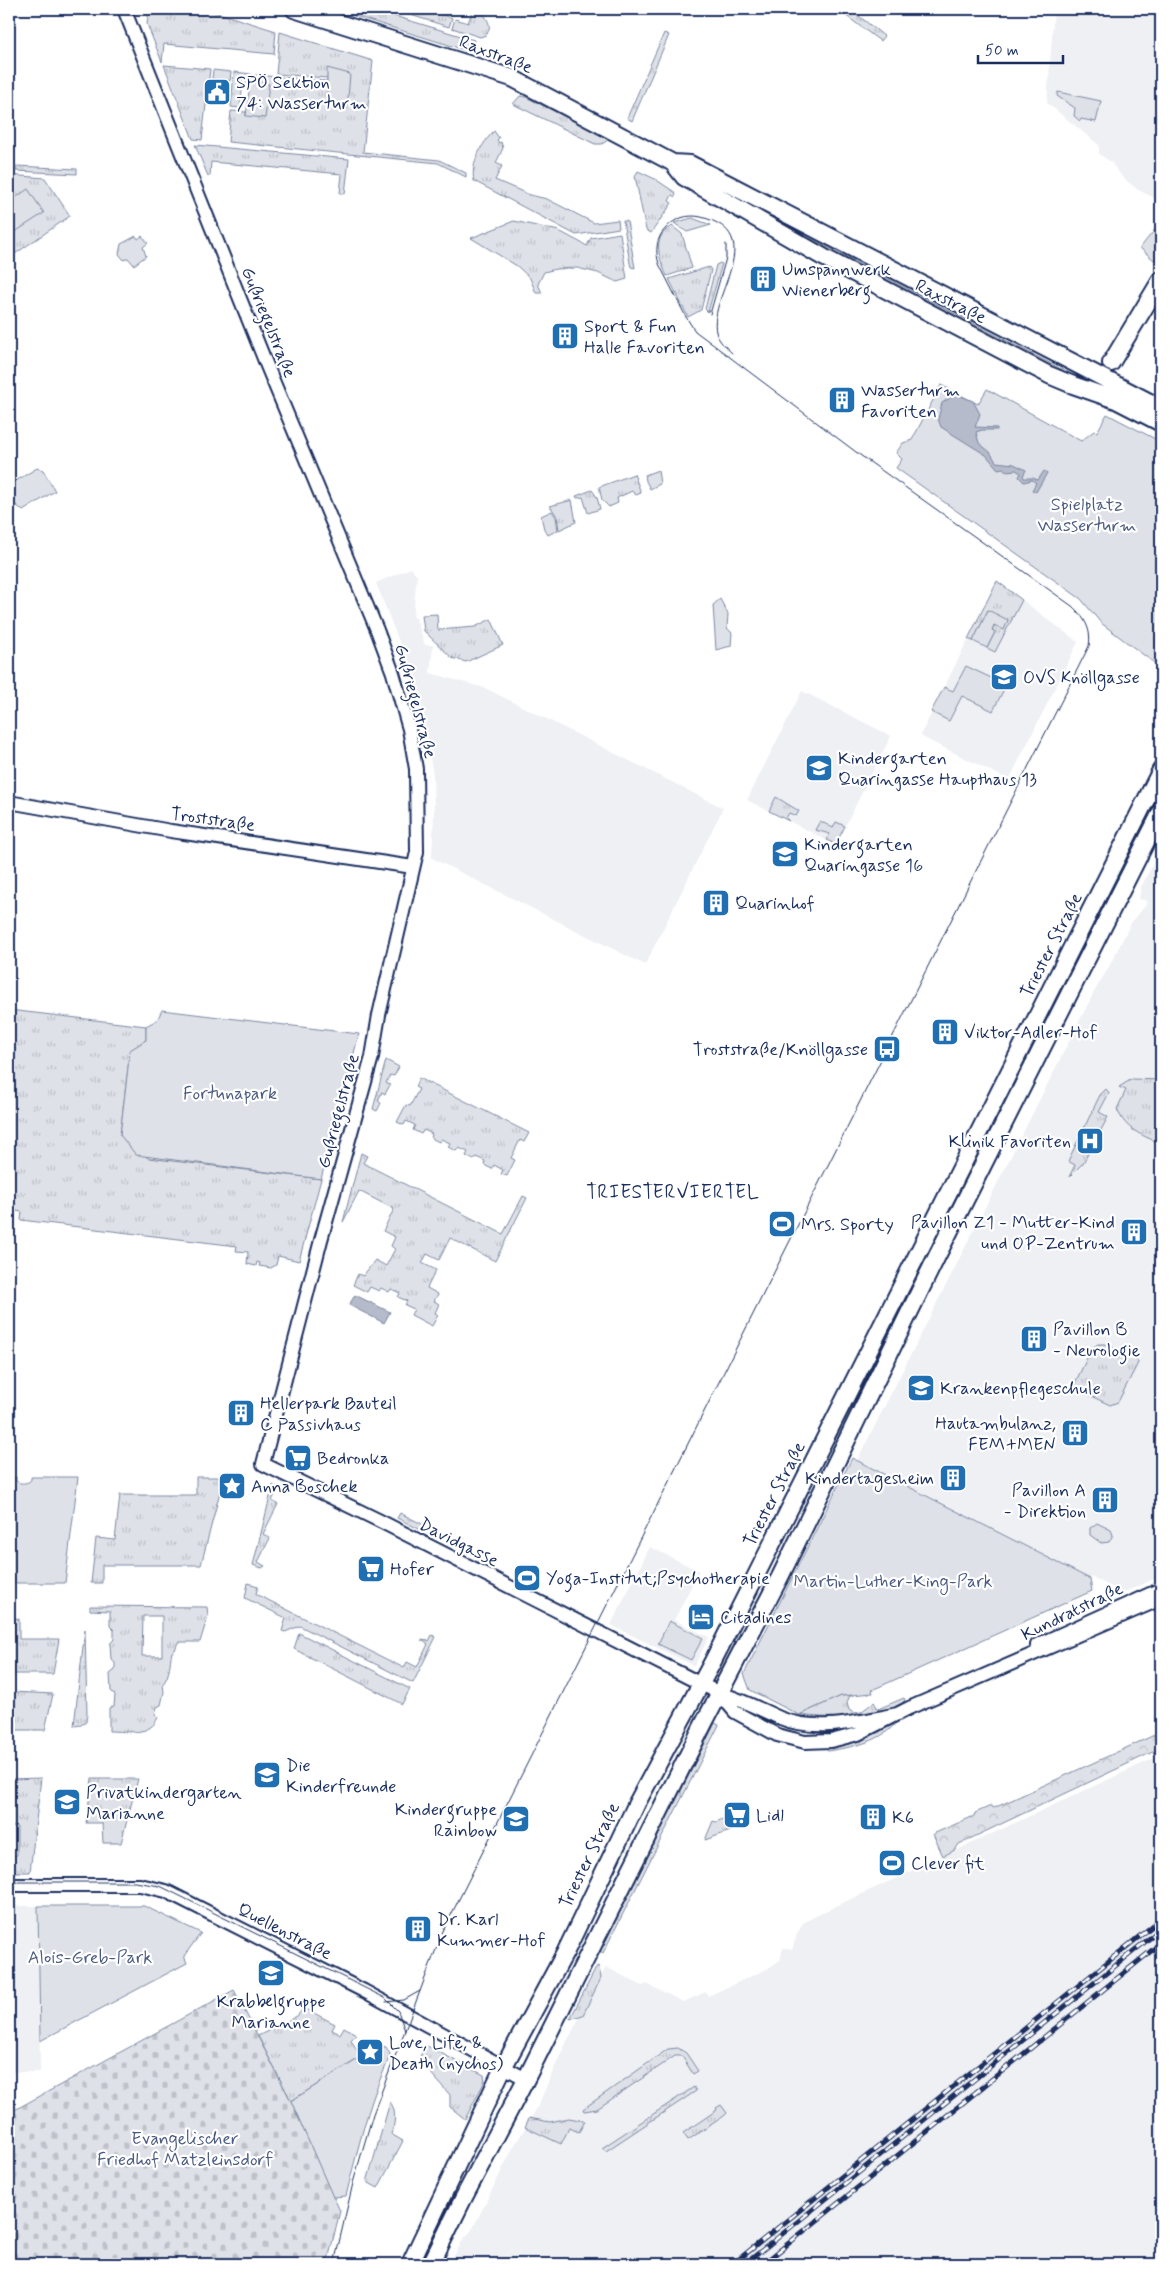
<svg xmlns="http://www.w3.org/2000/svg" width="1170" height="2273" font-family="Mynerve,sans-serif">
<defs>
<pattern id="grass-tufts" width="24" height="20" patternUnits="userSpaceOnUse" patternTransform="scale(1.25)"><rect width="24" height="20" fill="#dee1e7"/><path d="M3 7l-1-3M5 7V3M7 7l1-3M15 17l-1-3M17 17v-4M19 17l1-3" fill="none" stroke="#bec1c9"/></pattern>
<pattern id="forest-crowns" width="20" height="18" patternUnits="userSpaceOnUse" patternTransform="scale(1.25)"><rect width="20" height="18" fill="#dee1e7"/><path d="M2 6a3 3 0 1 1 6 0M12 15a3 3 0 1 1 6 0" fill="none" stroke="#bec1c9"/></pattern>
<pattern id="cemetery-stones" width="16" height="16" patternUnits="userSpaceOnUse" patternTransform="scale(1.25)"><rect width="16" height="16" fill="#dee1e7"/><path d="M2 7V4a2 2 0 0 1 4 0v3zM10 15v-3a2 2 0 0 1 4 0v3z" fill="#bec1c9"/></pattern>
</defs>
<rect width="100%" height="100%" fill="#fff"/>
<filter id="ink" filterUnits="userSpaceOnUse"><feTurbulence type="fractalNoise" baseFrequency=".02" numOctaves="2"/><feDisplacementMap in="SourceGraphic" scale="10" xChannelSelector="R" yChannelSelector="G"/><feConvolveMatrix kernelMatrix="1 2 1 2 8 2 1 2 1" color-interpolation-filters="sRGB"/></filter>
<g filter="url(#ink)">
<path fill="#eff0f4" d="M1054,9H1137L1161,15V201L1138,190L1122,177L1111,162L1099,154V145L1047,103Z
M411,568L417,575L413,617L416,618L425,645H433L430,673L485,688L723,808L645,965L432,858L434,814L433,776L424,719L411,672L376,583Z
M997,581L1078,642L1009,780L922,737L921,734Z
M802,691L891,736L837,842L834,844L747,800Z
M1157,856L1161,858V1576L1120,1594L1114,1591V1588L1092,1577L1090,1579L857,1461L1094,992L1109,967L1131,923L1146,905L1147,901L1139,899L1141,887Z
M650,1547L699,1571L674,1620L709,1637L694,1666L611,1625Z
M1161,1755V2264H450L462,2241L472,2230L513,2148L537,2108L561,2053L606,1967L642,1986L647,1984L683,2002L706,1992L708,1996L767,1969L780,1960L783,1948L792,1950L797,1934L803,1923L821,1913Z
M9,1906H38L40,2072H9Z"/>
<path fill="url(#grass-tufts)" stroke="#7c88a2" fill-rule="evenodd" d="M149,9L209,10L276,31L274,54L164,44L162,62L147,24Z
M332,9H371L474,40L471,48L466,47L465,50Z
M405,9L419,11L423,9L452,18L449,27L404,13Z
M473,9H480C486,18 494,25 486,35L480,37L452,28L455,19L468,23Z
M837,9H850L884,36L880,41Z
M280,32L373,61L363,152L439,160L466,173V177L438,163L228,142L231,111L246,112V116L269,84L254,82L255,75L327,81V78L276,74Z
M664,33L669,35L632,121L627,118Z
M164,65L210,69L202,140L193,139Z
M213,70L231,72L230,81L212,79Z
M234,72L251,74L249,84L243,83L240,108L231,107Z
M520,96L526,97L597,133L608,140L602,144H595L513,104Z
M494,131L499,138L497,140L499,143L501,142L503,148L496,163L502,166L495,180L530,195L547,199L594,223L618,220L619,228L576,235L474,181C470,164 482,143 494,131Z
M195,145L349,159L345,194L340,193L342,174L211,162L210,176H208Z
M16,166L77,169V174L16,171Z
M638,171L655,179L676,193L675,197L672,195L669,201L672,203L651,233L646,230L635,176Z
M9,175L45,178L70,216L9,258Z
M692,218L711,225L687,232L674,223Z
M514,221L559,231L587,246L591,238L620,233L627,279L617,282L598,273L577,268L556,269L544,272L538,284L542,293H536L530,278L517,266L471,238Z
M623,221H627L635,268L631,267L630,263Z
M1161,222V256L1154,260L1140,248Z
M672,226L682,234L692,268L667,276C661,263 652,242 666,230C668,229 670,228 672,226Z
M790,231L814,240L1082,380L1070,377Z
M720,263L722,264L708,312L705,309L716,265Z
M709,267L711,270L701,310L688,317L669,279Z
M634,474L641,493L636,495L632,491L617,498L618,503L609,507L602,500L599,487Z
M592,490L597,497L600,509L588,513L583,497L577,498L576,496Z
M572,500L576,522L559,530L557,516L550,506Z
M997,581L1022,600L995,652L987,648L995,632L992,631L995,625L988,610L973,641L968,639Z
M437,614L438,630L475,627L491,619L503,645L466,662L452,658L424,631L422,615Z
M776,797L799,811L796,816L789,813L786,818L789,821L769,811Z
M820,821L833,828L836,822L845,826L837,842L834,844L827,840L830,834L815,830Z
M9,1010L146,1026V1040L130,1051L120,1135L148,1158L321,1179L299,1261L278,1256L276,1265L271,1268L259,1266L260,1263L257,1262L256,1266L247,1264L248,1252L236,1251L237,1246L21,1220L22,1212L9,1210Z
M386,1060L399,1067L394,1076L390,1075L386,1083L390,1085L385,1094L382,1092L378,1101L381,1103L377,1111L373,1109Z
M419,1078L529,1133L524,1142L520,1140L511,1158L515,1160L507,1176L501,1174L503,1170L494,1165L492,1169L484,1165L485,1161L476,1157L474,1160L466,1156L468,1152L459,1148L456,1151L448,1147L450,1143L441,1139L439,1142L431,1138L432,1134L424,1130L421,1134L413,1130L415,1125L406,1121L404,1125L397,1122L406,1105L410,1106L419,1089L415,1087Z
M1132,1079L1161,1080V1144C1141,1134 1126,1131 1117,1109L1126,1090L1119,1087Z
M1106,1089L1109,1093L1099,1112L1108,1117L1083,1163L1069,1177L1075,1165L1068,1161L1100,1095Z
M361,1153L367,1156L363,1163L503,1234L523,1196L527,1198L495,1261L450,1238L439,1260L427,1254L422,1263L436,1270L427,1288L438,1294L434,1301L439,1304L435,1313L438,1315L432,1326L411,1315L414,1309L405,1305L407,1301L398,1297L400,1293L391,1289L389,1292L381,1288L379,1291L370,1287L367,1292L353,1285L358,1274L363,1276L375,1260L386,1266L395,1249L391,1246L395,1237L383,1231L394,1209L359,1191L343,1222Z
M1098,1344H1105L1137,1360L1138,1363L1118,1402L1110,1405L1076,1389L1075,1383L1092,1348Z
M196,1477H243L240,1488L222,1484L201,1565H102V1583H91L96,1538L115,1540L120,1495H196Z
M273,1485L278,1488L272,1501L278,1504L263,1534L270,1538L258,1562L265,1566L262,1568L253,1565Z
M400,1513L424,1525L421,1530L397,1518Z
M1097,1523L1111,1530L1113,1535L1109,1542L1101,1543L1090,1535V1528Z
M248,1583L258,1586L256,1594L404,1668L407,1662L417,1667L428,1644L421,1640L429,1641L432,1635L436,1637L413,1683L300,1626L285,1632L282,1631L286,1618L245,1598Z
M90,1606L207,1607L208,1616L200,1642H178L175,1650L172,1652C169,1664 171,1673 163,1684L164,1692L161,1705L157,1707L155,1714L158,1717C151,1737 127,1731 109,1731V1708L114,1706L115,1695L111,1691L110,1674L115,1670V1663L111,1659L110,1644L114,1639V1630L110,1626V1611L90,1610ZM143,1616H162V1656H142Z
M14,1618L19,1619V1639H59L53,1674H12V1692L53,1694L45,1730H9V1634L14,1633Z
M85,1629L87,1714L86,1722L81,1725L74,1726Z
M299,1633L410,1689L402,1704L294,1649Z
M853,1695L849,1697L847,1703L849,1710L854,1713L861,1712L874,1702L878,1709L904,1698L905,1700C902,1703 900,1706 896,1707C867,1719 830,1719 799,1715L841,1696Z
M715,1723L719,1725L603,1953L600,1951Z
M892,1723L894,1725C878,1743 851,1747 828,1751V1746Z
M41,1778L30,1872H9V1856L17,1855V1827H9V1779Z
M92,1779H138L121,1843H103L102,1823H86Z
M745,1809V1813L732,1819L736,1829L705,1840L713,1821L716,1822Z
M597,1966L599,1967L601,1978L583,2015L570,2019Z
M304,2008L335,2024L332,2030L340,2034L344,2027L356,2034L351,2040L361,2057L291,2101L258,2036L297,2016Z
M425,2045L484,2075L485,2081L465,2119L450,2107V2095L421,2062L420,2057Z
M678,2048L686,2053L698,2071L693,2074L682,2056H675L597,2109L584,2111L583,2109L668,2049Z
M694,2087L696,2091L606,2151L602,2148Z
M390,2102C397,2110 395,2125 391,2134L403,2141L378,2188L367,2182Z
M721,2105L727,2113L724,2116L688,2140L683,2133L717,2110L716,2108Z
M529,2118L550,2122L569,2118L585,2121L579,2132L569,2128L561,2144L525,2127Z"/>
<path fill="url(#forest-crowns)" stroke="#7c88a2" d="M1161,1732V1748L959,1844L955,1850L943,1856L933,1834L974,1816L975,1813L991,1806L994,1808Z"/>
<path fill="url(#cemetery-stones)" stroke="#7c88a2" d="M234,1990L291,2101L340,2211L327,2264H9V2113Z"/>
<path fill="#dee1e7" stroke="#7c88a2" d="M327,68L350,74L347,110H337L327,103Z
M250,82L269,84L265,118L246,116Z
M1058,92L1101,101L1096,122L1081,119L1080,121L1074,116L1075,108L1057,96Z
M28,189L44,213L9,236V202Z
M136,236L138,239L142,236L148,243L143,247L146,256L134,265L128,258L124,260L119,254L121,244Z
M941,385L978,404L987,389L1081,441L1094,431L1097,432L1107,414L1161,442V668L1101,623L1081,599L896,468L902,459L896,453L903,443L912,440Z
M37,468L43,470L55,491L23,511L9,499V485Z
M658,470L660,484L650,489L646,481L645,475Z
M552,511L556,517L558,530L548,535L544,529L541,516Z
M720,599L728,614L727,628L732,633L731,646L716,650L713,605Z
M988,610L1008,620L1004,630L994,625L992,630L995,632L987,648L973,641Z
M966,666L1006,685L993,711L962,696L949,721L931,712L944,687L953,691Z
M162,1010L359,1034L321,1179L136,1155L120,1135L130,1050L146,1040V1026L157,1020Z
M852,1458L1090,1579L1092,1591L872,1690L873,1693L841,1696L799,1715L750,1690L744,1674Z
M9,1477H16V1481C20,1484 27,1484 31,1480V1477H78L65,1583H9Z
M669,1621L703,1638L691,1660L658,1644Z
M38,1906H144L201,1933L184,1956L187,1963L40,2041Z
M379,2046L386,2047L390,2054C387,2066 381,2076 377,2087C364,2122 355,2160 346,2196L333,2197L291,2101Z"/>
<path fill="#b5bbca" stroke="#77839f" d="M956,394L973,401L980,414L975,427L997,428V430H982L976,432L979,443L990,452L996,462L1014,464L1026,470L1023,476L1024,478H1033L1038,480L1044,471L1047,473L1036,492L1032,490L1036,483L1032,480L1024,482L1019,477L1021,473L1016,470L1006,471L1003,468L998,469L986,455L941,427L938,419L942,403Z
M355,1295L390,1312L384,1323L349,1305Z"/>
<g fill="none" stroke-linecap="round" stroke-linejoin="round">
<g stroke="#1b2f5e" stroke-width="16">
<path id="tertiary" d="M124,9L267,366L377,630L393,673L409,729L416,769L417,852L379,1015L372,1057L321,1240L263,1464L380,1521L719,1693C741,1699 759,1709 780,1718C817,1733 860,1721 898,1714
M9,802L171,831L413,867
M1037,1645L1161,1589
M719,1693L735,1712L777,1735L805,1742L831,1741L858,1734L909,1708L1161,1599
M9,1885H140L166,1891L364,1991L526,2079"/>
</g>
<g stroke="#1b2f5e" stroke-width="20">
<path id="primary" d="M294,9L512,78L673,163L684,177L823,257L1049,375L1073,385L1116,400L1161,423
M673,163L690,164L1161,408
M1111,363L1161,280
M410,2264L503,2068L565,1953L637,1803L712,1663L1161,770
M431,2264L463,2199L526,2079L705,1721L780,1577L937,1256L1161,812"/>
</g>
<use href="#tertiary" stroke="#fff" stroke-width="12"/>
<use href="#primary" stroke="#fff" stroke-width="16"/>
<path stroke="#1b2f5e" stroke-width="1" d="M710,314L726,258V244
M9,1882H135L160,1886L385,1998L398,2011L405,2031
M386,2002L404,2000L420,1991
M334,2264L353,2183L373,2114L443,1931L1089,646C1092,629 1084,617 1072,606L860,455L695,331L686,317L659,264C655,251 656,238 666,228C675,218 688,214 701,217C770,234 708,294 716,332C718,341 726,347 732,353"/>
<g stroke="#1b2f5e" stroke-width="5">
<path id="rail" d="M733,2264L1161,1919
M745,2264L1161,1929
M763,2264L1161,1943"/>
</g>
<use href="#rail" stroke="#fff" stroke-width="3" stroke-dasharray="9" stroke-linecap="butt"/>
</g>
</g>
<defs>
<g id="civic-square" transform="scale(1.4375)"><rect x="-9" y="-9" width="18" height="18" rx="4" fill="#1f6fb2" stroke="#fff"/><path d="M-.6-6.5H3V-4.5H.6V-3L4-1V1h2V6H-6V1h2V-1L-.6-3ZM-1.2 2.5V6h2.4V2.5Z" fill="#fff"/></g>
<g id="building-square" transform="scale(1.4375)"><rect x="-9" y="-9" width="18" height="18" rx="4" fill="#1f6fb2" stroke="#fff"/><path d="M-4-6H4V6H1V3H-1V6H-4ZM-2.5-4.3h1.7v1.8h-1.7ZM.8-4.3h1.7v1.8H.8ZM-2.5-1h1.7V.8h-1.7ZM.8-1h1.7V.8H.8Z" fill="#fff"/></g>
<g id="school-square" transform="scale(1.4375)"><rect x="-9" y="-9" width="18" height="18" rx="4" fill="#1f6fb2" stroke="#fff"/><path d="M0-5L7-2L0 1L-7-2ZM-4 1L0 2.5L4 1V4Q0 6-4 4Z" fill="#fff"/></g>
<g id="bus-square" transform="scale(1.4375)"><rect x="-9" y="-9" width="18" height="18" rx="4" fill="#1f6fb2" stroke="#fff"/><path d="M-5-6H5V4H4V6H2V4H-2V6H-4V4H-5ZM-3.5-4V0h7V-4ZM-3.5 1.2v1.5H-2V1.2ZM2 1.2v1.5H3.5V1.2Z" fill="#fff"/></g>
<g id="hospital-square" transform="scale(1.4375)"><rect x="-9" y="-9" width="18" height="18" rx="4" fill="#1f6fb2" stroke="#fff"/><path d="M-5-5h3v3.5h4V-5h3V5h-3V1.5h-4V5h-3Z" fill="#fff"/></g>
<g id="stadium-square" transform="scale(1.4375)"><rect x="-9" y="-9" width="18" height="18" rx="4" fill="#1f6fb2" stroke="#fff"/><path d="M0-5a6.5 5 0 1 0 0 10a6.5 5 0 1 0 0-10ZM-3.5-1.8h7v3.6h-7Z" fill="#fff"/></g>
<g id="supermarket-square" transform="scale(1.4375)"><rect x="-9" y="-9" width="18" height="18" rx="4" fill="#1f6fb2" stroke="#fff"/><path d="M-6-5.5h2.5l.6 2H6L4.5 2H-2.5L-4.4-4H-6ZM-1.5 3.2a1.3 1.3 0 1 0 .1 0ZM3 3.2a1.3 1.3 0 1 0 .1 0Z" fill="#fff"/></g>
<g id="sight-square" transform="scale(1.4375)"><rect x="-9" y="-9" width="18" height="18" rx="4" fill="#1f6fb2" stroke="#fff"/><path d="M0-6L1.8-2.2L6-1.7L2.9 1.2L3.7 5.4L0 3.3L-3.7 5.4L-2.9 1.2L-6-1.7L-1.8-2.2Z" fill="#fff"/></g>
<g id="hotel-square" transform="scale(1.4375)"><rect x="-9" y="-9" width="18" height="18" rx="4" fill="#1f6fb2" stroke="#fff"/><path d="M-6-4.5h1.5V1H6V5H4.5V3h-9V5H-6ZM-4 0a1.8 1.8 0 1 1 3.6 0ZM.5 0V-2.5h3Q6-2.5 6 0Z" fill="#fff"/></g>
</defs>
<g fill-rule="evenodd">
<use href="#civic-square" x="217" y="92"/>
<use href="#building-square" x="763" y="279"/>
<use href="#building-square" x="565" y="336"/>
<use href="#building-square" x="842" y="400"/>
<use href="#school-square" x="1004" y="677"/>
<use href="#school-square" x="819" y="768"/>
<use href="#school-square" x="785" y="854"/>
<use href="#building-square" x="716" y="903"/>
<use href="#building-square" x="945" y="1032"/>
<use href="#bus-square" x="887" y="1049"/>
<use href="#hospital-square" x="1090" y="1141"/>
<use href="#stadium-square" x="782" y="1224"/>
<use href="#building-square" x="1134" y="1232"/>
<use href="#building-square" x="1034" y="1339"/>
<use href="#school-square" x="921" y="1388"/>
<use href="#building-square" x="241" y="1413"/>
<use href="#building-square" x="1075" y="1433"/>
<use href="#supermarket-square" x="298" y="1458"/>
<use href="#building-square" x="953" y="1478"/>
<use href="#sight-square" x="232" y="1486"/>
<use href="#building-square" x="1105" y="1500"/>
<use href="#supermarket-square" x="371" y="1569"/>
<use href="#stadium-square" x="527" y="1578"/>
<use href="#hotel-square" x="701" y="1617"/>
<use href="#school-square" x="267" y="1775"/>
<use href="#school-square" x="67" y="1802"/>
<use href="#supermarket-square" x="737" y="1815"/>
<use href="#building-square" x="873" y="1817"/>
<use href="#school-square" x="516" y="1819"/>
<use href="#stadium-square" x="892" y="1863"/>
<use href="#building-square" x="418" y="1929"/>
<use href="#school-square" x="271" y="1973"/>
<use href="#sight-square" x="370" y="2052"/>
</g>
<g text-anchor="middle" stroke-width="4.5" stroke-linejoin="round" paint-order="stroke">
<g font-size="18" fill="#1b2f5e" stroke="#fff">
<text transform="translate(496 54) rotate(21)" y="6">Raxstraße</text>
<text transform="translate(951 301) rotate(27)" y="6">Raxstraße</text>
<text transform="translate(269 322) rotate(68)" y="6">Gußriegelstraße</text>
<text transform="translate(416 701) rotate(75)" y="6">Gußriegelstraße</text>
<text transform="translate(213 819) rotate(8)" y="6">Troststraße</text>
<text transform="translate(1051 945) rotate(-63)" y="6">Triester Straße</text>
<text transform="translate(338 1111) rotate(-75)" y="6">Gußriegelstraße</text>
<text transform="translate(774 1494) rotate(-63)" y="6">Triester Straße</text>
<text transform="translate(459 1542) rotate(27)" y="6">Davidgasse</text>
<text transform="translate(1072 1611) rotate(-26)" y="6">Kundratstraße</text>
<text transform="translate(589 1855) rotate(-64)" y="6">Triester Straße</text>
<text transform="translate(285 1931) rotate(27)" y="6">Quellenstraße</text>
</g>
<g font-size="18" fill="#1b2f5e" stroke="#fff" text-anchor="start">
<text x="236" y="88">SPÖ Sektion<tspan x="236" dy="21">74: Wasserturm</tspan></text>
<text x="782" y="275">Umspannwerk<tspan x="782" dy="21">Wienerberg</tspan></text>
<text x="584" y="332">Sport &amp; Fun<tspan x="584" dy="21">Halle Favoriten</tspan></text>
<text x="861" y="396">Wasserturm<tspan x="861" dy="21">Favoriten</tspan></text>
<text x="1023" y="683">OVS Knöllgasse</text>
<text x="838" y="764">Kindergarten<tspan x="838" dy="21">Quaringasse Haupthaus 13</tspan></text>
<text x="804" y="850">Kindergarten<tspan x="804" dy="21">Quaringasse 16</tspan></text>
<text x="735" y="909">Quarinhof</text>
<text x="964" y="1038">Viktor-Adler-Hof</text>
<text x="868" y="1055" text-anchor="end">Troststraße/Knöllgasse</text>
<text x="1071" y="1147" text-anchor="end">Klinik Favoriten</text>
<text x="1115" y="1228" text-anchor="end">Pavillon Z1 - Mutter-Kind<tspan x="1115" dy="21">und OP-Zentrum</tspan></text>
<text x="801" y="1230">Mrs. Sporty</text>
<text x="1053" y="1335">Pavillon B<tspan x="1053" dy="21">- Neurologie</tspan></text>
<text x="940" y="1394">Krankenpflegeschule</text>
<text x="260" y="1409">Hellerpark Bauteil<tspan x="260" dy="21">C Passivhaus</tspan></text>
<text x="1056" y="1429" text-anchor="end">Hautambulanz,<tspan x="1056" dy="21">FEM+MEN</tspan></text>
<text x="317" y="1464">Bedronka</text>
<text x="934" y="1484" text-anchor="end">Kindertagesheim</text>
<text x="251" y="1492">Anna Boschek</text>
<text x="1086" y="1496" text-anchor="end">Pavillon A<tspan x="1086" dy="21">- Direktion</tspan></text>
<text x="390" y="1575">Hofer</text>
<text x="546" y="1584">Yoga-Institut;Psychotherapie</text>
<text x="720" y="1623">Citadines</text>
<text x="286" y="1771">Die<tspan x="286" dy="21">Kinderfreunde</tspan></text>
<text x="86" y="1798">Privatkindergarten<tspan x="86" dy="21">Marianne</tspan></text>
<text x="497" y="1815" text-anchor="end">Kindergruppe<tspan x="497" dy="21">Rainbow</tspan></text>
<text x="756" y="1821">Lidl</text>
<text x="892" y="1823">K6</text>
<text x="911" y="1869">Clever fit</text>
<text x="437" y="1925">Dr. Karl<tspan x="437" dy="21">Kummer-Hof</tspan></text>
<text x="271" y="2007" text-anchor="middle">Krabbelgruppe<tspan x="271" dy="21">Marianne</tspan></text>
<text x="389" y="2048">Love, Life, &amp;<tspan x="389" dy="21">Death (nychos)</tspan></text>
</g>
<g font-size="18" fill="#4c5c80" stroke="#fff">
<text x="1087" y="510">Spielplatz<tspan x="1087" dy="21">Wasserturm</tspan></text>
<text x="230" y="1099">Fortunapark</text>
<text x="893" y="1587">Martin-Luther-King-Park</text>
<text x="90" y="1963">Alois-Greb-Park</text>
<text x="185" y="2144">Evangelischer<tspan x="185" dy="21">Friedhof Matzleinsdorf</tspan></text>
</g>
<g font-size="19" letter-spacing="1" fill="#1b2f5e" stroke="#fff">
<text x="673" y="1198">TRIESTERVIERTEL</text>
</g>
</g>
<rect width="1170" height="2273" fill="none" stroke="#fff" stroke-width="30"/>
<rect x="15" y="15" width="1140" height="2243" fill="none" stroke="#1b2f5e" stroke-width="2" filter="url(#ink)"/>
<path d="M978 55v8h85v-8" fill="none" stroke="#1b2f5e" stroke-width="2.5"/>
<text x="985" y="55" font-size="15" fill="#1b2f5e" stroke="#ffffff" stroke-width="4" paint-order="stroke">50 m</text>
</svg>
